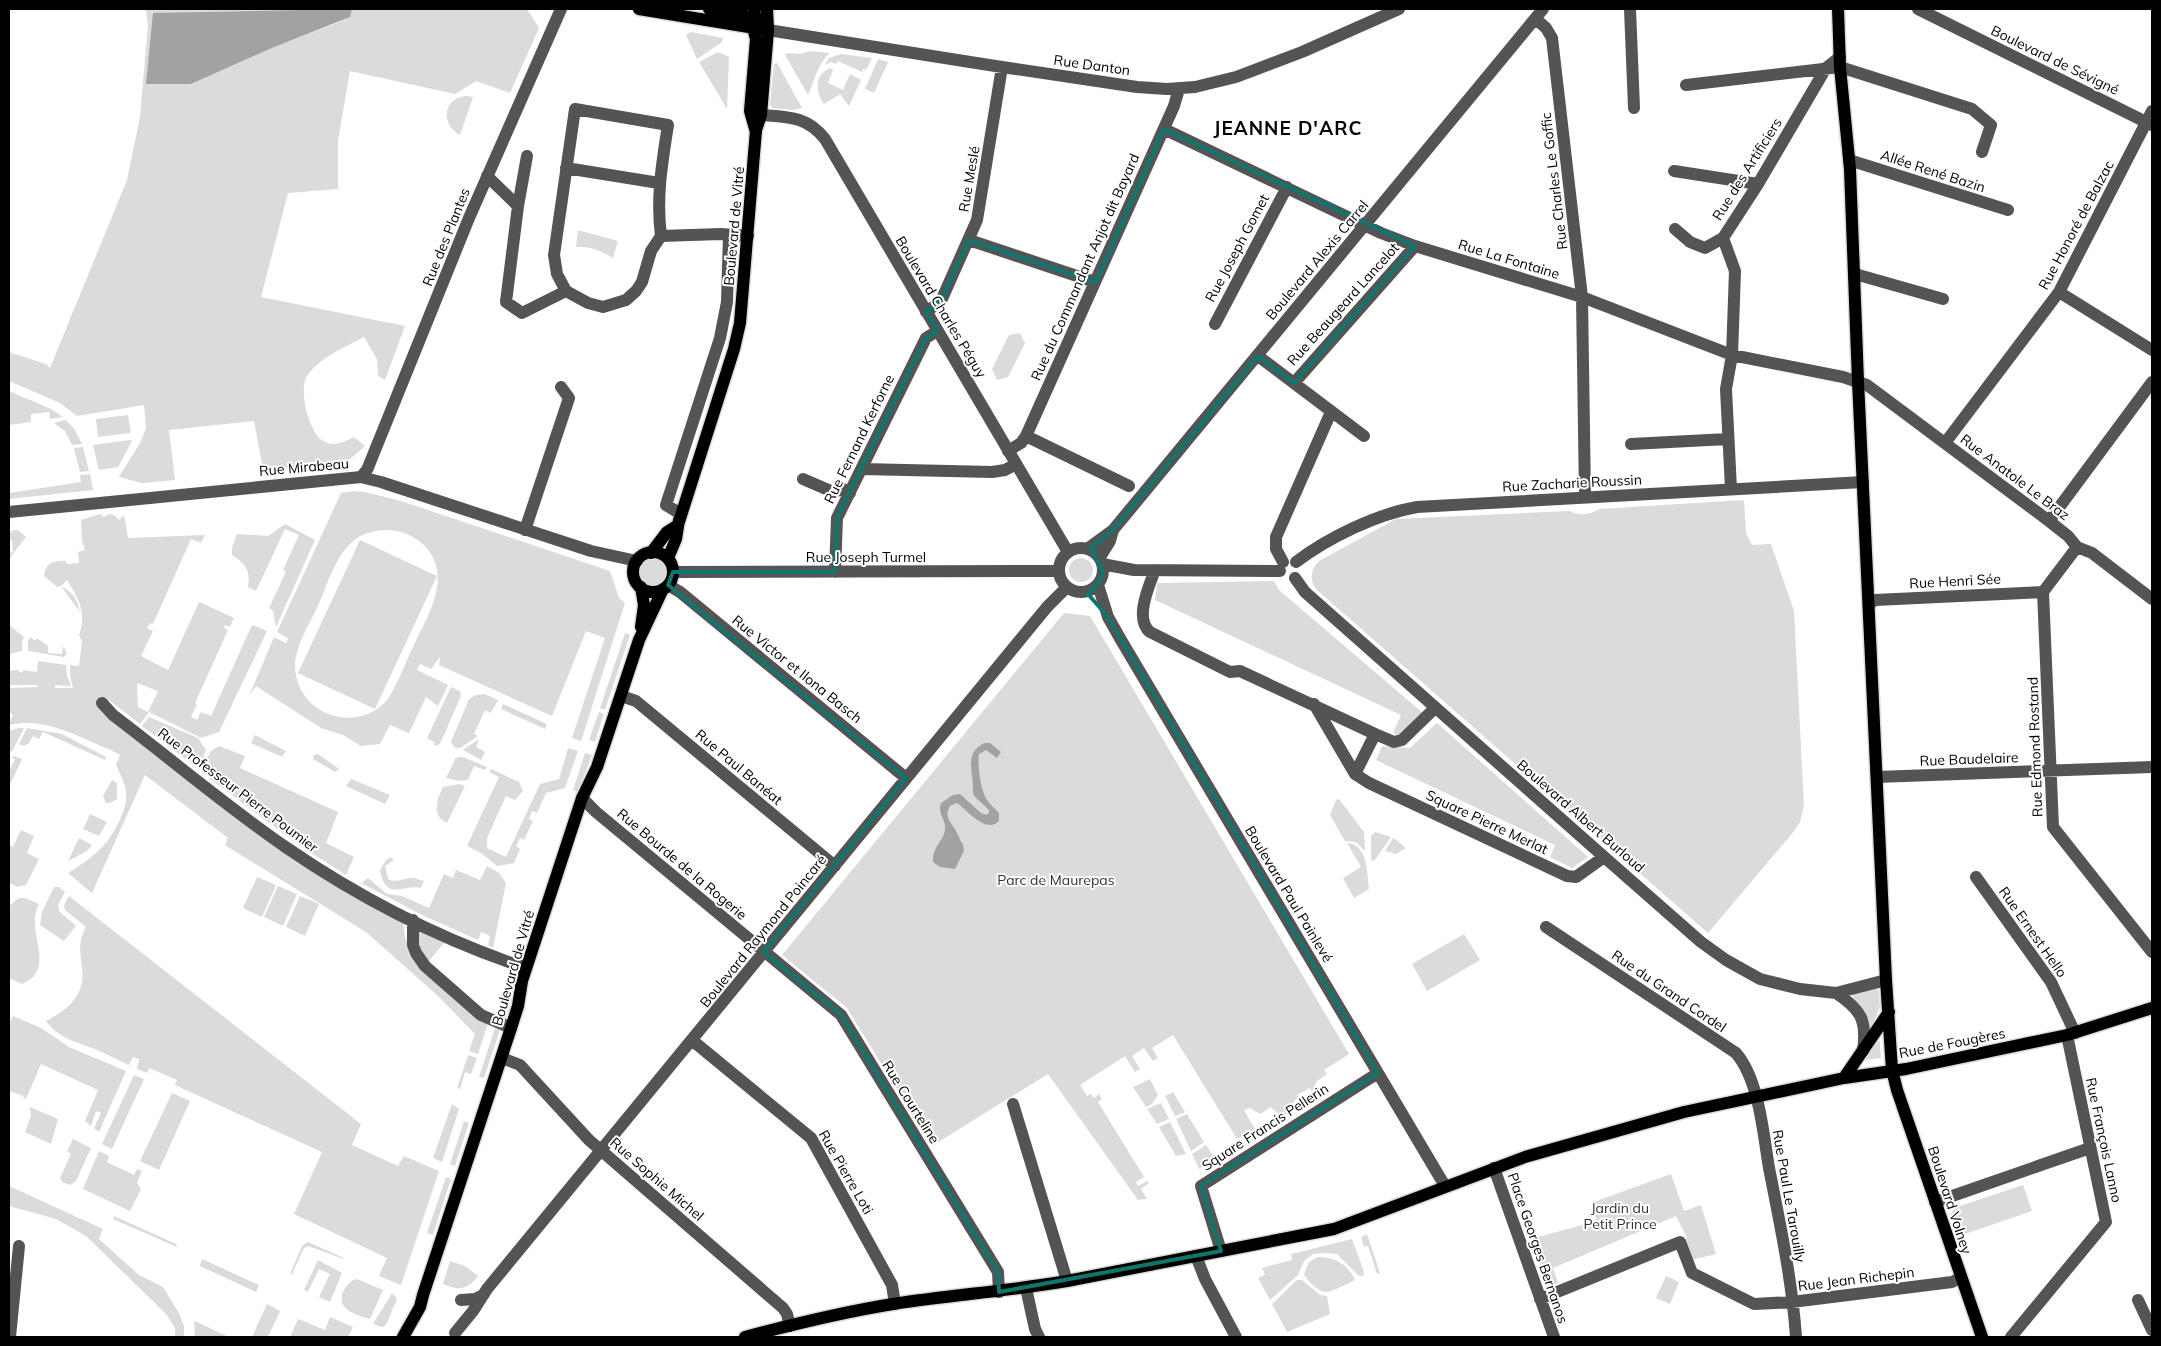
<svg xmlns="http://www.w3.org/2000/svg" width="2161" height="1346" font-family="Mulish,sans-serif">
<rect width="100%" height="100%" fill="#fff"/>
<path fill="#dbdbdb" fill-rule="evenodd" d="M146,9H527L539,28L510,93L476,81L455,94L350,71L338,140V189L288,193L261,297L405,326L385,380L378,376L377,359L364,337C344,348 320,357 307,376C298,389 309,432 322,440C333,448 344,442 354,437L365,446L348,461L263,469L254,421L169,430L175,480L142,483L119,477L140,443L146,428L144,405L77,416L60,403L9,381V352L46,364L50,368L127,180L140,117L148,25ZM350,18L272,48L191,84L146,83Z
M691,32L723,38L722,42L697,59L686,35Z
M811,51L830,53C817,64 815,80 808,95L785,55L787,53L800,54Z
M718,52L729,57L727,109L699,62Z
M841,54L872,58L866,70L863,69L862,72L838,61L836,64L831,62L825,65L829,58Z
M878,59L888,62L874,93L865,89Z
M777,63L802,108L793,110L772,108L770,105L774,64Z
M830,68L833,70L828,83L843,90L850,74L861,80L849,106L840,94L824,104C815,92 814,75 830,68Z
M466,96L473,97L460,135C440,124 443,98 466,96Z
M578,230L618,241L613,258C601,251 590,246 576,247Z
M1020,333L1025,343L1008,377L997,380L992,369L1009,335Z
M9,391L51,409L63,417L50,419L49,412L31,414V422L9,425Z
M128,415L131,433L98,437L96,419Z
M66,420L75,430L82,444L72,445L65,431L54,423Z
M130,440L132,441L118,467L99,470L93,445Z
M83,447L89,471L80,472L74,448Z
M90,474L93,490L9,499V493L81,482L80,475Z
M353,491L365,492L401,501L610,571L619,598L625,603L581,741L572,738L605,638L586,631L552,716L439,665L440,657L431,669L420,664L417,670L448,685L438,706L426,697L409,733L390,725L380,744L361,746L343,735L321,728L256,686L249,696L274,637L286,643L288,638L277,632L341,493ZM386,530C400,530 413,535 424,545C454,576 428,615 413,647C405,664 398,683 388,699C358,735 298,716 295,668C295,663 295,658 297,653C301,637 310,622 317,608C326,588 333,562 348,546C358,535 371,530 386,530Z
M1744,500L1746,533L1752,545L1771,544L1794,611L1804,806L1800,822L1795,830L1708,933L1317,590C1309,581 1310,570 1319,561L1396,519L1569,511C1581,516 1589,515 1599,509Z
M100,514L104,517L109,514L114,515L119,520L124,515L128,538L205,535L201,543L191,539L153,624L150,623L147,628L153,631L141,656L168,670L199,602L234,618L230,627L225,625L224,628L228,630L195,703L197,704L191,717L197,720L201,712L211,716L252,625L267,631L219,732L201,738L149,712L140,724L109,700L107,704L220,804L403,921L405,937L410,950L488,1023L478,1054L469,1051L475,1034L437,995L366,932L225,845L228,838L145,775L92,893L68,873C93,858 110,844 121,817C124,810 127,802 126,794C126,784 120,774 116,765L120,755C111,749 102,747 92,742C65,730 39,718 9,725L13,714L9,713V688L39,687L36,685H9V671L18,670L21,673L24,670L37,672L38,661L66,665L67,676L71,686L55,685V688H73L70,676V665L79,666L82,641L79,635C87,613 79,599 67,580L61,586C73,593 77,598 80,612L61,586L57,587L44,576C45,563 54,560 66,561L67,564L79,563L78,552L85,550L82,541L81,520ZM137,683L158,691L148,712L138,707Z
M285,524L315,540L276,627L273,611L269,608L286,572L283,570L299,535L285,529L256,591L248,587C251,571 245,563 232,555V548L237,534L268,536Z
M13,530H18L26,537L9,559V553L13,552L12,540H9V534Z
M360,540L437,576L375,709L298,673Z
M640 571a14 14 0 1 1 28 0a14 14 0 1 1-28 0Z
M1069 570a12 12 0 1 1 24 0a12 12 0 1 1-24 0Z
M1274,581L1279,590L1423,713L1399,736L1393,733L1401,715L1155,600L1157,583Z
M1064,613L1090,616L1349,1054L1324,1070L1327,1074L1317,1081L1312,1091L1310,1088L1297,1095L1298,1097L1293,1103V1107L1286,1111L1285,1115L1278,1113L1270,1107L1261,1114L1254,1111L1251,1108L1244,1110L1255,1129L1237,1139L1173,1035L1152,1048L1158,1058L1153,1061L1144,1048L1132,1056L1140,1069L1135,1072L1125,1056L1080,1085L1087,1096L1091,1094L1094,1098L1099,1094L1102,1099L1098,1102L1144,1177L1136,1182L1138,1186L1147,1181L1149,1183L1141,1189L1147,1199L1138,1200L1048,1074L932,1146L847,1008L782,955Z
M9,625L24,637L22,641V651L9,654Z
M625,633L630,635L605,710L600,708Z
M30,637L35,641L37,638L48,646V653L62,654L63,647H64L67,654L64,657L28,651V641Z
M451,687L460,691L461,696L440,744L435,746L434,742L427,738Z
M485,694L498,700L491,713L485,710L474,734L478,736L460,748H455L451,742L469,699L476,695Z
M503,704L547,724L545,729L501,709Z
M599,712L604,714L595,742L589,740Z
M149,717L198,738L206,750L200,764H192L142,726Z
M1437,723L1588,857L1572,868L1550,857L1555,845L1376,760L1382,746L1410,748Z
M19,728H24L12,752L9,750V731Z
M27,728L62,734L106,757L105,760L43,732L39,739L33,736L29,743L24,746L19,744Z
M255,735L286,751L282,757L251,743Z
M479,739L476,747L485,752L481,760L463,750Z
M219,746L245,756L240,768L338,812L326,843L354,857L346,875L299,845L209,778L210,771L204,767L210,752Z
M568,748L578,751L565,788L546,793L537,813L532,811L529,819L533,821L524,840L520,838L516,846L520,849L514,863L497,866L481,853L467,846L499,777L489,772L491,769L519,782L523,791L515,800L506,796L487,838V848L506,857L540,784L559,779Z
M585,753L592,755L578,792L573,790Z
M318,754L338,768L339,769L335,772L313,759L314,755Z
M14,756L22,759L11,783L9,782V768L10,769L15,759L12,758Z
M458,757H463L487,767L485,770L474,766L468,780L459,781L446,778L455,759Z
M351,779L390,795L385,804L346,786Z
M112,780L117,783V799L110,803H106L103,796Z
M459,784L465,786L447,823C431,815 437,800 443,787Z
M1339,799L1364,832L1365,851L1356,842L1345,841L1330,815L1336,800Z
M90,814L107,822L99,836L83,829Z
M21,830L34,836L27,853L39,859L26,885L18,887L9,883V845L13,847Z
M1375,832L1391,837L1374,861L1371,860V836Z
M79,838L92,845L87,851L68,861Z
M1393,838L1395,839L1406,848L1396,854L1385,851Z
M1347,843C1368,844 1367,873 1369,889L1354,898L1343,878L1361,867Z
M391,857L394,860L385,866L388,879C397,884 403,877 412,878C416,878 420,880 424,881L421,888C404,883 386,903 380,870L386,860Z
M487,866L499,873L506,883L493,948L488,945L490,936L481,932L478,940L422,915L361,883L368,878L387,894L402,896L429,908L444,874L453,878L456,870L480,880Z
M257,877L276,885L262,917L243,908Z
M278,886L297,894L283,926L264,917Z
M54,887H59L65,892L58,905L59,911L76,926L64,941L40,925L42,912Z
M69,896L361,1124L352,1145L398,1166L404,1156L439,1171L401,1285L379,1276L387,1258L294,1214L322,1152L175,1085L177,1080L149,1068L147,1073L137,1069L139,1059L133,1057L129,1065C118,1060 108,1055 97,1050C78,1042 60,1040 46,1021C68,1010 86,995 82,968C80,952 78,941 86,927L65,910L64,905Z
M300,896L319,904L305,936L286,927Z
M19,898H25L39,904C36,910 34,917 35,923C35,943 51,973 22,984L9,978V906Z
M418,928L446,941L427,963L419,946Z
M1464,934L1480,960L1427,991L1412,964Z
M513,974L517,977L506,1019L499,1017Z
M1878,987L1880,1007L1870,1032L1853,998L1854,994Z
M13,1016L41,1028L69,1047L126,1071L99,1132L94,1128L101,1113L96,1111L91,1126L85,1121L98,1090L41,1064L26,1099L21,1095L9,1091V1024Z
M495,1028L500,1030L484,1078L479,1077Z
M1879,1035L1881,1058L1865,1060Z
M468,1055L477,1058L471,1074L465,1072L460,1089L457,1088Z
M134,1075L144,1079L112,1149L102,1144Z
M1150,1079L1158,1095L1152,1104L1146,1107L1133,1087Z
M1173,1092L1185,1112L1175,1116L1165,1096Z
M172,1093L190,1101L159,1170L140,1161Z
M1161,1103L1169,1119L1157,1124L1147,1109Z
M452,1104L459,1109L442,1162L433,1158Z
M30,1107L58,1119L51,1144L25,1132L31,1116Z
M1187,1114L1204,1142L1191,1151L1176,1119Z
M464,1121L469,1123L455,1166L450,1164Z
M1170,1122L1186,1154L1176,1156L1159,1127Z
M73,1139L91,1148L76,1181L70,1185L62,1182L60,1178L71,1154L67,1151Z
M1206,1145L1215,1159L1199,1169L1192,1154Z
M99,1151L109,1156L107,1162L134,1175L137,1169L142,1171L137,1183L141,1189L130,1211L83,1189Z
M1671,1174L1684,1211L1701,1205L1716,1254L1687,1261L1680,1242L1687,1238L1676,1216L1553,1268L1558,1283L1553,1285L1547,1283L1531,1239L1597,1221L1591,1203Z
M446,1177L451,1179L433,1235L427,1233Z
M2023,1185L2032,1211L1959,1236L1951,1214L1954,1208Z
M9,1186L103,1229L99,1239L139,1275L163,1287L180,1315L184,1326V1337H175V1328L167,1315L86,1236L56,1219L9,1206Z
M114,1216L176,1244L177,1247L113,1219Z
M1367,1234L1380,1273L1377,1274L1368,1246L1364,1247L1361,1237Z
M1352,1239L1364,1272L1363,1276H1359L1337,1254L1324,1253L1313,1254L1304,1261L1298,1275L1270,1300L1258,1278L1265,1275L1262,1268L1292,1260L1291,1254Z
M308,1242L344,1258V1259L308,1246L304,1248L292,1274H290L302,1246Z
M1318,1257C1336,1257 1348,1265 1355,1280C1350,1283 1330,1293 1325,1292C1318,1291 1306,1280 1304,1274L1309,1262Z
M202,1259L259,1285L256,1292L200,1266Z
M318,1260L342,1273L330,1302L319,1297L330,1274L319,1269L308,1292L304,1290Z
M450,1261L465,1266L478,1276C467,1290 460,1291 443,1284Z
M1666,1276L1679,1282L1670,1304L1656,1298Z
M357,1279L383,1290L370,1319C357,1315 336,1310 343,1292C347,1285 349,1281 357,1279Z
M1297,1280H1302L1320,1295L1327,1296L1330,1314L1287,1332L1272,1304Z
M392,1293L397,1299L386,1325L382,1327L373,1324Z
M267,1304L280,1311L268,1337H252Z
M330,1317L353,1327L348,1337H290L298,1319L325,1330Z
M194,1321L199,1323L229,1337H195Z"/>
<path fill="#a2a2a2" d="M352,9L350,17L272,48L191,84H146L153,13Z
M984,743H990L1001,752L997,758L986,750L979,754C977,765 981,793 988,801C991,806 996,809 999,813V821C986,834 968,811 957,803L950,806C943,819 953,823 957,833C960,838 959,839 963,844L964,851L955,869L940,867L933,862C932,847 945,839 945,829C946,819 937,814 941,803L953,795L960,794L981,813L986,815L989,813V810L974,796L973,792C974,772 963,754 984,743Z"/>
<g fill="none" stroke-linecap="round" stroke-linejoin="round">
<g stroke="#dbdbdb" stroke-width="15">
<path id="major" d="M639,9L761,29
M709,9L761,19
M755,9L753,28L756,39L750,111L756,132
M1838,9L1840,67L1850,169L1858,381L1886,980L1892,1070L1897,1090L1982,1337
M633 572a20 20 0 1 1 40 0a20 20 0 1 1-40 0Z
M651,553L667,532L678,525L734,349L740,323L756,130L761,115L768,30L767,9
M668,558L676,539L679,520
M641,627L644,605L641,587
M1844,1078L1889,1012
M403,1337L420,1307L423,1295L511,1028L518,1006L522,981L582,798L597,767L639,640L663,589
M745,1337C794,1324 843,1312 893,1304C951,1295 1009,1291 1067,1281L1334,1229L1525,1157L1684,1112L1844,1078L1906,1069L2067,1035L2152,1008"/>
</g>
<path stroke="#545454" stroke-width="12" d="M1630,9L1634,108
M1918,9L2152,125
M1536,19L1546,28L1552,38L1582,297L1585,497
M768,30L989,65L1137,87L1167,89L1195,87L1236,77L1302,52L1399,9
M1686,85L1840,67L1972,109L1991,125L1982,152
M575,109L668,125C662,163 656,198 661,236L651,251L642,282L636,291L626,300L603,307L588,303L566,291L557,274L554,255Z
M761,115C788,117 807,116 825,139L1068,552
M1164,129L1381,233L1415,246L1582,297L1732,355L1843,377L1867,385L2049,521L2068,536L2077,547L2092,553L2152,599
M527,156L518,206L506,302L522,313L566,291
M1849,160L2008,210
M566,168L659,183
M1674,171L1758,184
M487,176L518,206
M1675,229L1690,242L1705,248L1723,238
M661,236L721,234L748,236
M969,240L1095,282
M1855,274L1943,299
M2059,292L2152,350
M926,312L941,301L977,220L1002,67
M1215,324L1287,187
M1258,356L1364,436
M1294,383L1415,246
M1026,436L1129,486
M1945,443L2059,292L2152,111
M1631,444L1728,439
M1008,451L1021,443L1026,436L1174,106L1179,89
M862,469L992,472L1005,470L1016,464
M361,477L367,470L469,218L561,9
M803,479L833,492L843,489L850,493
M1731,489L1726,389L1732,355L1735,271L1723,238L1758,184L1826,68L1840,57
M9,512L361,477L381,482L591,551L637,561
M681,514L666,505L720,338L727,302L729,235
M2049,521L2152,382
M525,530L569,398L561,387
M2077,547L2043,592L2053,827L2152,952
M1059 570a22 22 0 1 1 44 0a22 22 0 1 1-44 0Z
M1087,549L1113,530
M1100,557L1110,541L1113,530L1142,495L1543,9
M1283,562L1276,549V537L1331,412
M1296,562C1329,537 1377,514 1417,507L1863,482
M1102,564L1134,570L1280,571
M1155,570C1149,586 1134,619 1150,632L1230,672L1240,671L1375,734
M673,572L1059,571
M835,572L837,518L926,338L937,331
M1295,578L1305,592L1611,863L1701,942L1726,960L1760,979L1800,989L1836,993L1886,980
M668,585L680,592L906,778
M1098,585L1108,617L1121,640L1445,1186
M1869,604L1875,600L2043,592
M621,696L636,701L835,866
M102,703L113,715C171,759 227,807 287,848C360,898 442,940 526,968
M1314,704L1355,774
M1435,708L1402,740L1394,742L1375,734L1355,774L1369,783L1567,876L1576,877L1604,857
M1877,777L2152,767
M582,798L596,812L841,1015L998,1272L999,1292
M1976,877L2051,982L2075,1033
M413,920V945L416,953L425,966L481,1015L511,1028
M1546,927L1736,1053C1759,1080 1763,1132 1769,1168C1780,1224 1792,1280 1796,1337
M1836,993C1862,1010 1867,1021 1863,1051
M693,1041L811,1138L892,1285L895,1304
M502,1058L520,1065L589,1140L783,1308L787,1314L790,1326
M1013,1104L1067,1281
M1494,1168L1554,1337
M1935,1202L2090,1148
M1221,1251L1201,1186L1378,1073
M1196,1256L1205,1279L1236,1337
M1026,1288L1035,1329L1039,1337
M1540,1299L1680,1242L1692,1273L1754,1304L1792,1302L1952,1282L1960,1278
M461,1300L475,1299L483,1295
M2138,1300L2152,1330
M455,1333L473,1311L487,1289L1047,607L1067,587
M10,1337L19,1246
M2011,1337L2106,1222L2067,1035"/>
<use href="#major" stroke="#000" stroke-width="12"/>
</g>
<path fill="none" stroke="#0f766e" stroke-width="4" stroke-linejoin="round" d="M1164,129L1415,246L1294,383L1258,356L1113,530L1091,548L1103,571L1099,583L1088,594L1108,617L1378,1073L1201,1186L1221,1251L999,1292L998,1272L841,1015L764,952L906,778L668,585L673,572H835L837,518L926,338L938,331L926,312L941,301L969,240L1096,282Z"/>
<g text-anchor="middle" stroke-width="4" stroke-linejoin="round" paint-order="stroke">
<g font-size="14" fill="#000" stroke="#fff">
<text transform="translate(2055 60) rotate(26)" y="5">Boulevard de Sévigné</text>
<text transform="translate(1092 65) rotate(8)" y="5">Rue Danton</text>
<text transform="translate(1747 169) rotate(-58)" y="5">Rue des Artificiers</text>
<text transform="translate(1933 171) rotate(18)" y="5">Allée René Bazin</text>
<text transform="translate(969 179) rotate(-80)" y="5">Rue Meslé</text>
<text transform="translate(1554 181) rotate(-97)" y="5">Rue Charles Le Goffic</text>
<text transform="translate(2076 225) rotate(-62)" y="5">Rue Honoré de Balzac</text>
<text transform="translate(734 226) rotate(-85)" y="5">Boulevard de Vitré</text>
<text transform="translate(446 237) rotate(-68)" y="5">Rue des Plantes</text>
<text transform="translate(1237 248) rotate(-62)" y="5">Rue Joseph Gomet</text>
<text transform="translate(1509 259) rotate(17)" y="5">Rue La Fontaine</text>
<text transform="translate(1317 260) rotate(-50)" y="5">Boulevard Alexis Carrel</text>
<text transform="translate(1085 267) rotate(-66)" y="5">Rue du Commandant Anjot dit Bayard</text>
<text transform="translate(1343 304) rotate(-48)" y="5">Rue Beaugeard Lancelot</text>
<text transform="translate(941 307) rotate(59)" y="5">Boulevard Charles Péguy</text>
<text transform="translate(859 439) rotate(-64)" y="5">Rue Fernand Kerforne</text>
<text transform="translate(304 467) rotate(-5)" y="5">Rue Mirabeau</text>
<text transform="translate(2015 477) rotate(37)" y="5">Rue Anatole Le Braz</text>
<text transform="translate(1572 483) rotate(-3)" y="5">Rue Zacharie Roussin</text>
<text x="866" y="562">Rue Joseph Turmel</text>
<text transform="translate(1955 581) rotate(-3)" y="5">Rue Henri Sée</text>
<text transform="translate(797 669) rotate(39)" y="5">Rue Victor et Ilona Basch</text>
<text transform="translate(2035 747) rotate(-92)" y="5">Rue Edmond Rostand</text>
<text transform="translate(1969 759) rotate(-2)" y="5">Rue Baudelaire</text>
<text transform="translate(739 767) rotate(40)" y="5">Rue Paul Banéat</text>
<text transform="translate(238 790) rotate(37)" y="5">Rue Professeur Pierre Poumier</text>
<text transform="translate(1581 816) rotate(41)" y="5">Boulevard Albert Burloud</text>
<text transform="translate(1487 822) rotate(25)" y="5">Square Pierre Merlat</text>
<text transform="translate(682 864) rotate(40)" y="5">Rue Bourde de la Rogerie</text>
<text transform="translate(1289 894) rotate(59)" y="5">Boulevard Paul Painlevé</text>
<text transform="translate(763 931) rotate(-51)" y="5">Boulevard Raymond Poincaré</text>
<text transform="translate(2033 932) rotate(55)" y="5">Rue Ernest Hello</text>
<text transform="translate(513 968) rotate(-74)" y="5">Boulevard de Vitré</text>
<text transform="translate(1669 991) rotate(34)" y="5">Rue du Grand Cordel</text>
<text transform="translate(1952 1043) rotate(-11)" y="5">Rue de Fougères</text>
<text transform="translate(911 1102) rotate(58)" y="5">Rue Courteline</text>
<text transform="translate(1265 1127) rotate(-33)" y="5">Square Francis Pellerin</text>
<text transform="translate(2104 1140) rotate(78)" y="5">Rue François Lanno</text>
<text transform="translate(846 1172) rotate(60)" y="5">Rue Pierre Loti</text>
<text transform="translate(657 1179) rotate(41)" y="5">Rue Sophie Michel</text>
<text transform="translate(1789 1196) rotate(80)" y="5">Rue Paul Le Tarouilly</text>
<text transform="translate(1950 1200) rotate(72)" y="5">Boulevard Volney</text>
<text transform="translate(1538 1248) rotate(71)" y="5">Place Georges Bernanos</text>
<text transform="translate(1856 1279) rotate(-7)" y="5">Rue Jean Richepin</text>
</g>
<g font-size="14" fill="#323232" stroke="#fff">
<text x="1056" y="885">Parc de Maurepas</text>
<text x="1620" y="1213">Jardin du<tspan x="1620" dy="16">Petit Prince</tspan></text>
</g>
<g font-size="19" font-weight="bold" letter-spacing="1" fill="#000" stroke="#fff">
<text x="1288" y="135">JEANNE D'ARC</text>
</g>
</g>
<rect width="2161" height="1346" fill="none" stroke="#000000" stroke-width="20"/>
</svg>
